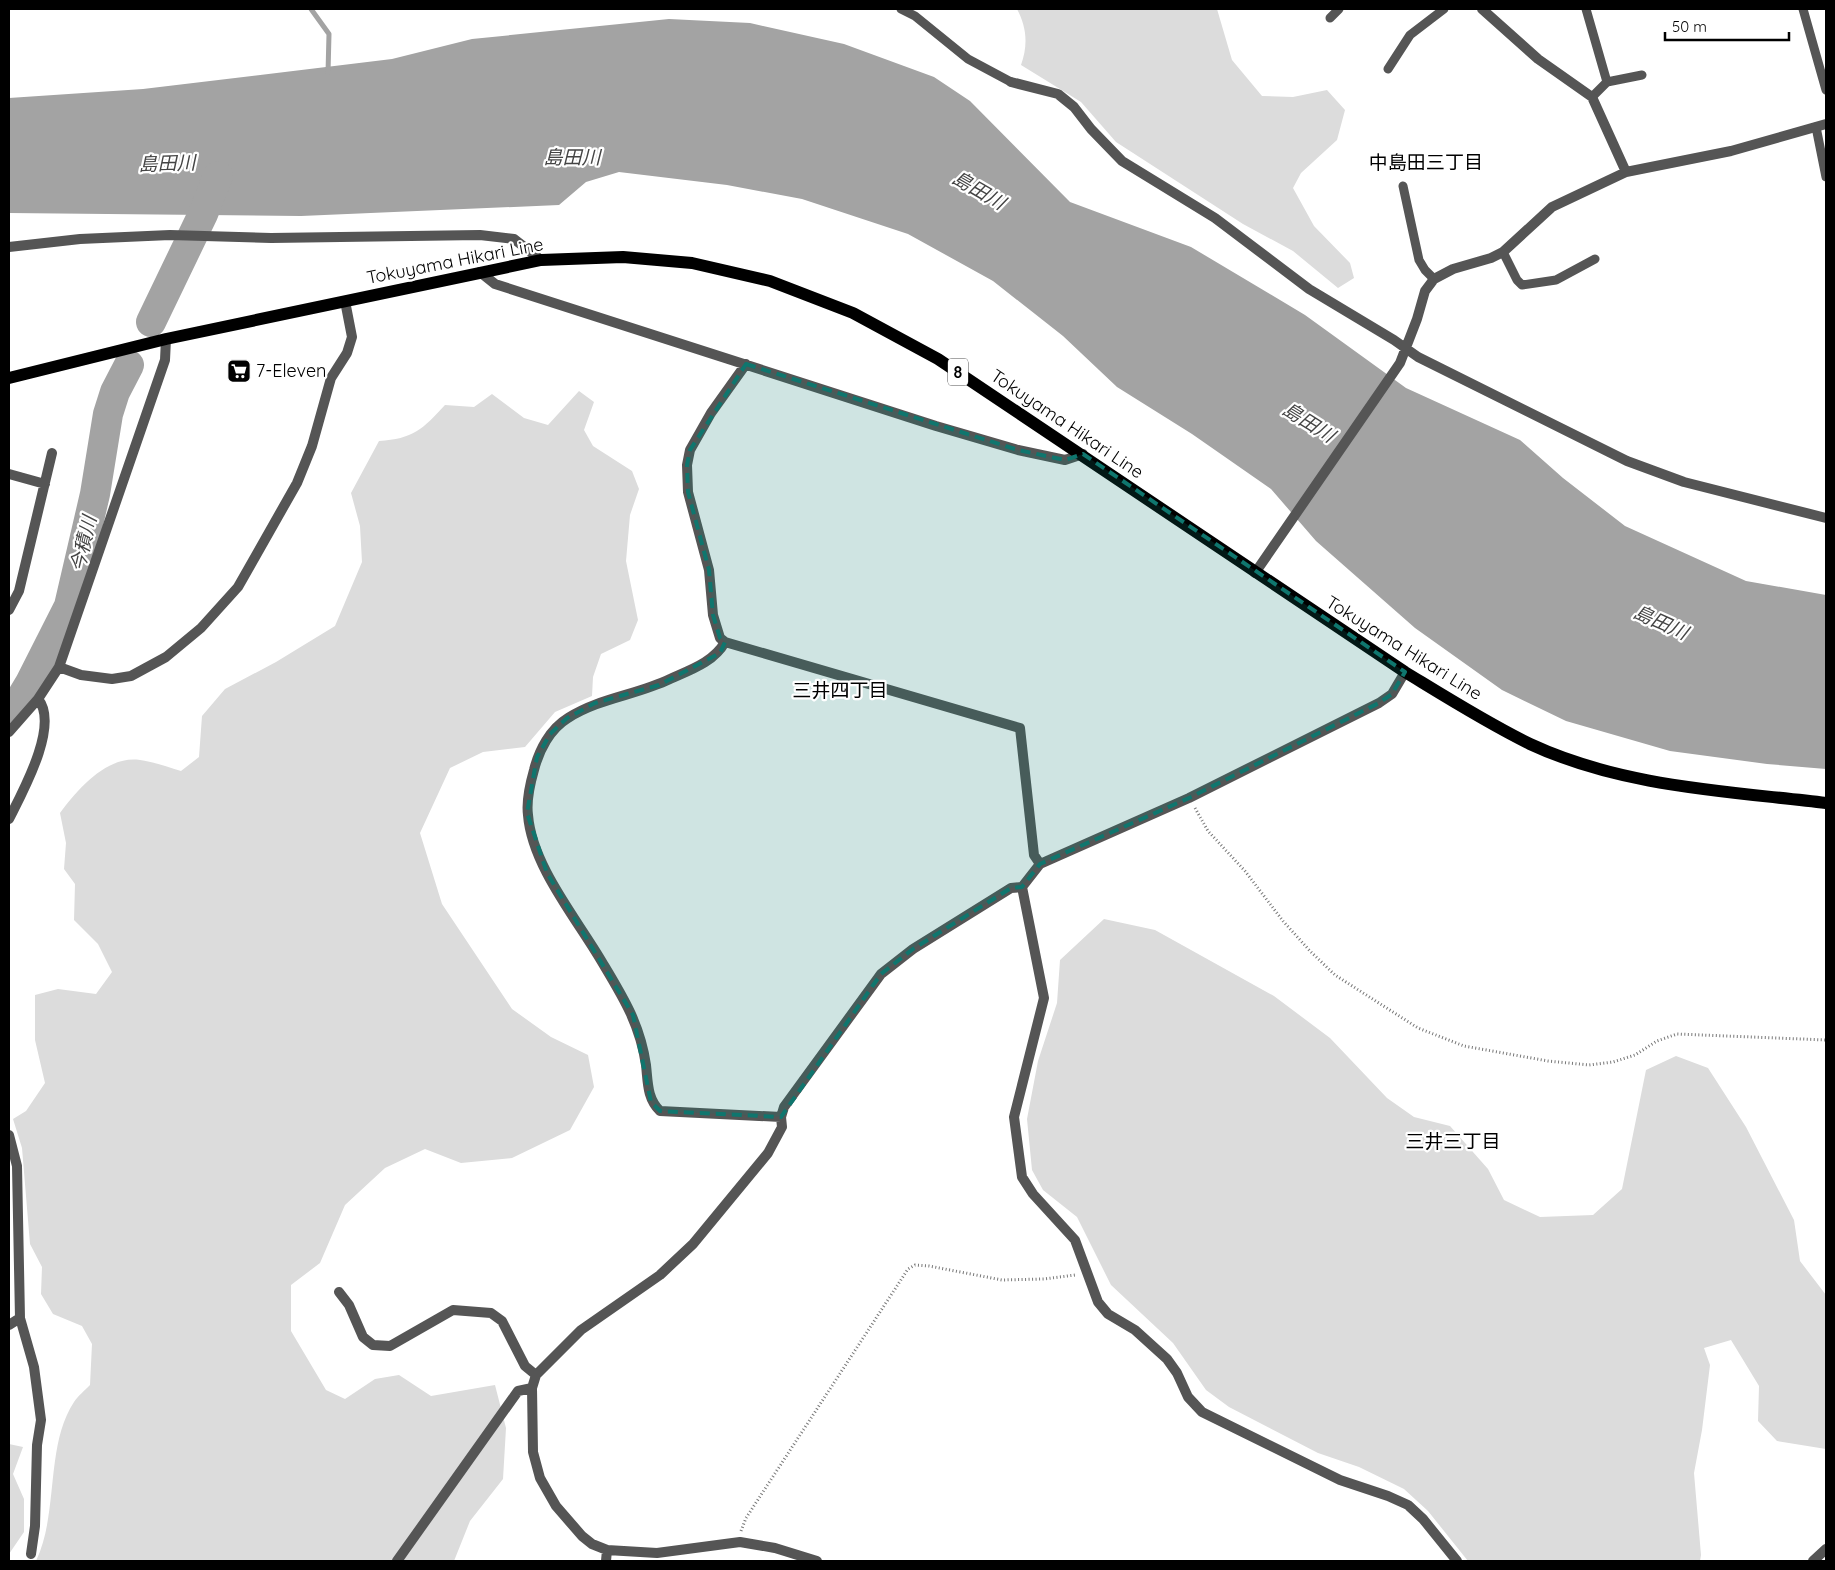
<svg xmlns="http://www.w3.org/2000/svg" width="1835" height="1570" font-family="Quicksand,'Noto Sans JP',sans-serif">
<rect width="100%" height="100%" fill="#fff"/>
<path fill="#dcdcdc" d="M1017,9H1217L1232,60L1262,96L1293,97L1327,90L1345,110L1337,140L1301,173L1293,188L1314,226L1350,263L1354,278L1338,288L1293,251L1243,224L1116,142L1081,102L1021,65C1028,45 1027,28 1017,9Z
M579,391L594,402L584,430L593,446L632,471L639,489L630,515L626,561L638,620L630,640L601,654L593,677L592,696L555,712L525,747L483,752L450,768L420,833L442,904L512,1009L551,1037L588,1055L594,1087L570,1130L512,1158L461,1163L425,1149L385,1168L345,1205L320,1263L291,1285V1331L326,1390L345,1399L375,1379L399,1375L431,1396L495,1385L506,1428L503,1479L470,1521L454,1561H36C59,1513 45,1446 74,1402C78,1396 85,1390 90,1385L92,1344L82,1326L53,1314L41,1294L42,1267L30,1244L22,1148L13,1119L26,1111L45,1083L35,1040V995L58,989L96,994L112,972L98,944L74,920L75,884L64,869L66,843L60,813C78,789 107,755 140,760C154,762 168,767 181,771L199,757L202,716L225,689L276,662L335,626L362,562L360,526L351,493L379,441C413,439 423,429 445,405L474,407L492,394L524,418L548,425Z
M1104,919L1155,930L1274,996L1330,1038L1387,1098L1414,1117L1450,1126L1488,1169L1504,1200L1540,1217L1593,1215L1622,1189L1646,1070L1676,1056L1708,1068L1746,1127L1794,1220L1800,1261L1826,1295V1449L1777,1441L1758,1421L1759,1386L1731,1340L1704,1348L1710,1365L1702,1430L1694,1473L1701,1555L1700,1561H1468L1428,1511L1404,1489L1359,1467L1318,1453L1229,1407L1206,1390L1173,1343L1111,1285L1077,1217L1043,1190L1032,1170L1027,1119L1038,1061L1057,1003L1060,960Z
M9,1444L23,1447L13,1474L24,1499V1532L9,1554Z"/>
<path fill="#a3a3a3" d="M669,19L750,23L844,44L934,77L970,101L1070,202L1191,247L1305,315L1406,388L1520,440L1563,478L1625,526L1746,581L1826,595V769L1767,764L1670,751L1566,721L1502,690L1415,628L1316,541L1271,489L1192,434L1117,387L1063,336L993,281L908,234L802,199L727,185L619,172L586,182L559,205L301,216L9,213V98L143,89L392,59L472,39Z"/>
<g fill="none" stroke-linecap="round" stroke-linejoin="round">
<path stroke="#a3a3a3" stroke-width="5" d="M311,9L329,34L328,73"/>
<path stroke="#a3a3a3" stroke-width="30" d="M151,322L203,214L218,176
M9,712L18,703L30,683L69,606L95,494L108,414L115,392L129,365"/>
<path stroke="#777" stroke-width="3" stroke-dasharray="1 2.5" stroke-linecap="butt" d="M1195,808L1208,831L1245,871L1283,921L1310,951L1335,975L1418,1028L1464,1046L1548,1061L1589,1065L1613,1062L1635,1055L1657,1041L1677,1034L1826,1040
M741,1531L746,1518L908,1269L915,1265L929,1266L1002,1280L1044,1279L1075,1275"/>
<path stroke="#555" stroke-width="9" d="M901,9L915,16L968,59L1011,82
M1586,9L1607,82
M1803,9L1826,90
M1330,18L1339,9
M1388,69L1410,35L1444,9
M1592,97L1607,82L1642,75
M1816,127L1826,177
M1403,186L1419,260L1425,270L1434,279
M1503,252L1517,280L1522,285L1556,280L1595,259"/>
<path stroke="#555" stroke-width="10" d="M1482,9L1538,59L1592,97L1626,172
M1011,82L1058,94L1074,107L1091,129L1122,161L1215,218L1309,289L1394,340L1418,357L1627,461L1684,482L1826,518
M9,247L80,239L170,235L271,238L480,235L514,239L541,260
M480,272L495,284L936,426L1018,450L1065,460L1083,454
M746,364L711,413L690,450L687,465L688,492L709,570L713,615L720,638L725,642L1020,728L1034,855L1040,864
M9,474L45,484
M1255,573L1400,363L1417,319L1425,291L1434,279L1453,269L1491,258L1503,252L1552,207L1626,172L1731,151L1826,124
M9,610L19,591L52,453
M725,642C714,662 690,670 670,679C637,695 599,698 568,718C550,729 539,750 534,770C530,784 526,800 528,815C532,866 577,919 602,962C623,997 640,1024 646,1065C648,1083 647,1098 660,1111L781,1117
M59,667L81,675L112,679L131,676L166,657L201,628L238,587L297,483L312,446L331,378L347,353L352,337L345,301
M1405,672L1392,694L1379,703L1189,798L1040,864L1022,887L1044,998L1014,1117L1022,1177L1033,1194L1075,1240L1098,1302L1108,1314L1135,1330L1167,1359L1177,1373L1188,1397L1202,1412L1340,1480L1388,1496L1408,1505L1423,1519L1457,1561
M9,732L38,699L59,667L165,360L166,339
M9,819C22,793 60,725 38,699
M9,1135L17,1166L20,1318L34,1367L41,1420L37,1445L35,1526L31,1554
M339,1292L349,1305L363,1337L373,1345L390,1346L453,1310L491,1313L502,1321L525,1366L536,1375
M9,1325L20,1318
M397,1561L518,1391L532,1388
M606,1561L607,1550
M817,1561L775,1548L740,1542L657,1553L607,1550L592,1544L582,1536L556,1506L540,1478L533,1452L532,1388L536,1375L581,1330L660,1275L693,1244L768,1153L782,1127L781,1117L784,1107L881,974L913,949L1011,888L1022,887
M1813,1561L1826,1549"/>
<path stroke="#000" stroke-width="12" d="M9,378L166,339L541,260L623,257L692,263L770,281L853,313L938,359L1405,672C1446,697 1487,723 1530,744C1622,787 1727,791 1826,803"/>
</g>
<path fill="#0f766e" fill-opacity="0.2" stroke="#0f766e" stroke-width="4" stroke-dasharray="10 6" stroke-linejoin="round" d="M746,364L1018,450L1065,460L1083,454L1405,672L1392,694L1379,703L1189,798L1040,864L1022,887L1011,888L913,949L881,974L781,1117L660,1111L651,1102L633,1015L547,873L527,813L537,757L550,734L567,718L595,703L659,685L720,653L725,642L720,638L713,615L709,570L688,492L687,465L690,450Z"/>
<defs>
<g id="supermarket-square" transform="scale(1.25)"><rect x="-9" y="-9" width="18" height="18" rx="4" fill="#000" stroke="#fff"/><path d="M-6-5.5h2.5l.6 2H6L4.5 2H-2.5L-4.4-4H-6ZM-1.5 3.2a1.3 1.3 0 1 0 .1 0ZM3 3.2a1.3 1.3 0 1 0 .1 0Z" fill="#fff"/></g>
</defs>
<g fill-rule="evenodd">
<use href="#supermarket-square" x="239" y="371"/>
</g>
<g text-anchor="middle" stroke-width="4.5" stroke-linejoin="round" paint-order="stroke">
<rect fill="#fff" stroke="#4c4c4c" stroke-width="1" x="948" y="358.5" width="20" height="27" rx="4"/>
<g font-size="16" font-weight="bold" fill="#000">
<text x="958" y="378">8</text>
</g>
<g font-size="18" fill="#000" stroke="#fff">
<text transform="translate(455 261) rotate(-11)" y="6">Tokuyama Hikari Line</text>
<text transform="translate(1067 424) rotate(34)" y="6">Tokuyama Hikari Line</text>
<text transform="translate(1404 648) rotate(32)" y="6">Tokuyama Hikari Line</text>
</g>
<g font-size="18" fill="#000" stroke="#fff" text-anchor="start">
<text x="256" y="377">7-Eleven</text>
</g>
<g font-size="19" font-style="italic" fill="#444" stroke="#fff">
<text x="572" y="164">島田川</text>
<text transform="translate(167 163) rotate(-2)" y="7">島田川</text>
<text transform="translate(979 190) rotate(30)" y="7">島田川</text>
<text transform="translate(1309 422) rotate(32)" y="7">島田川</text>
<text transform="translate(83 544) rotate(-77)" y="7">今積川</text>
<text transform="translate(1661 622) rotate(24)" y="7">島田川</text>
</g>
<g font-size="19" fill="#000" stroke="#fff">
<text x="1426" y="169">中島田三丁目</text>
<text x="840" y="697">三井四丁目</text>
<text x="1453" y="1148">三井三丁目</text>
</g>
</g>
<rect width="1835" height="1570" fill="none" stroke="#000000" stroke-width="20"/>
<path d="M1665 32v8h124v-8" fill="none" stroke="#000000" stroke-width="2.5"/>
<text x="1672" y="32" font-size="15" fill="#000000" stroke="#ffffff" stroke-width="4" paint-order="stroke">50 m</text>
</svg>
